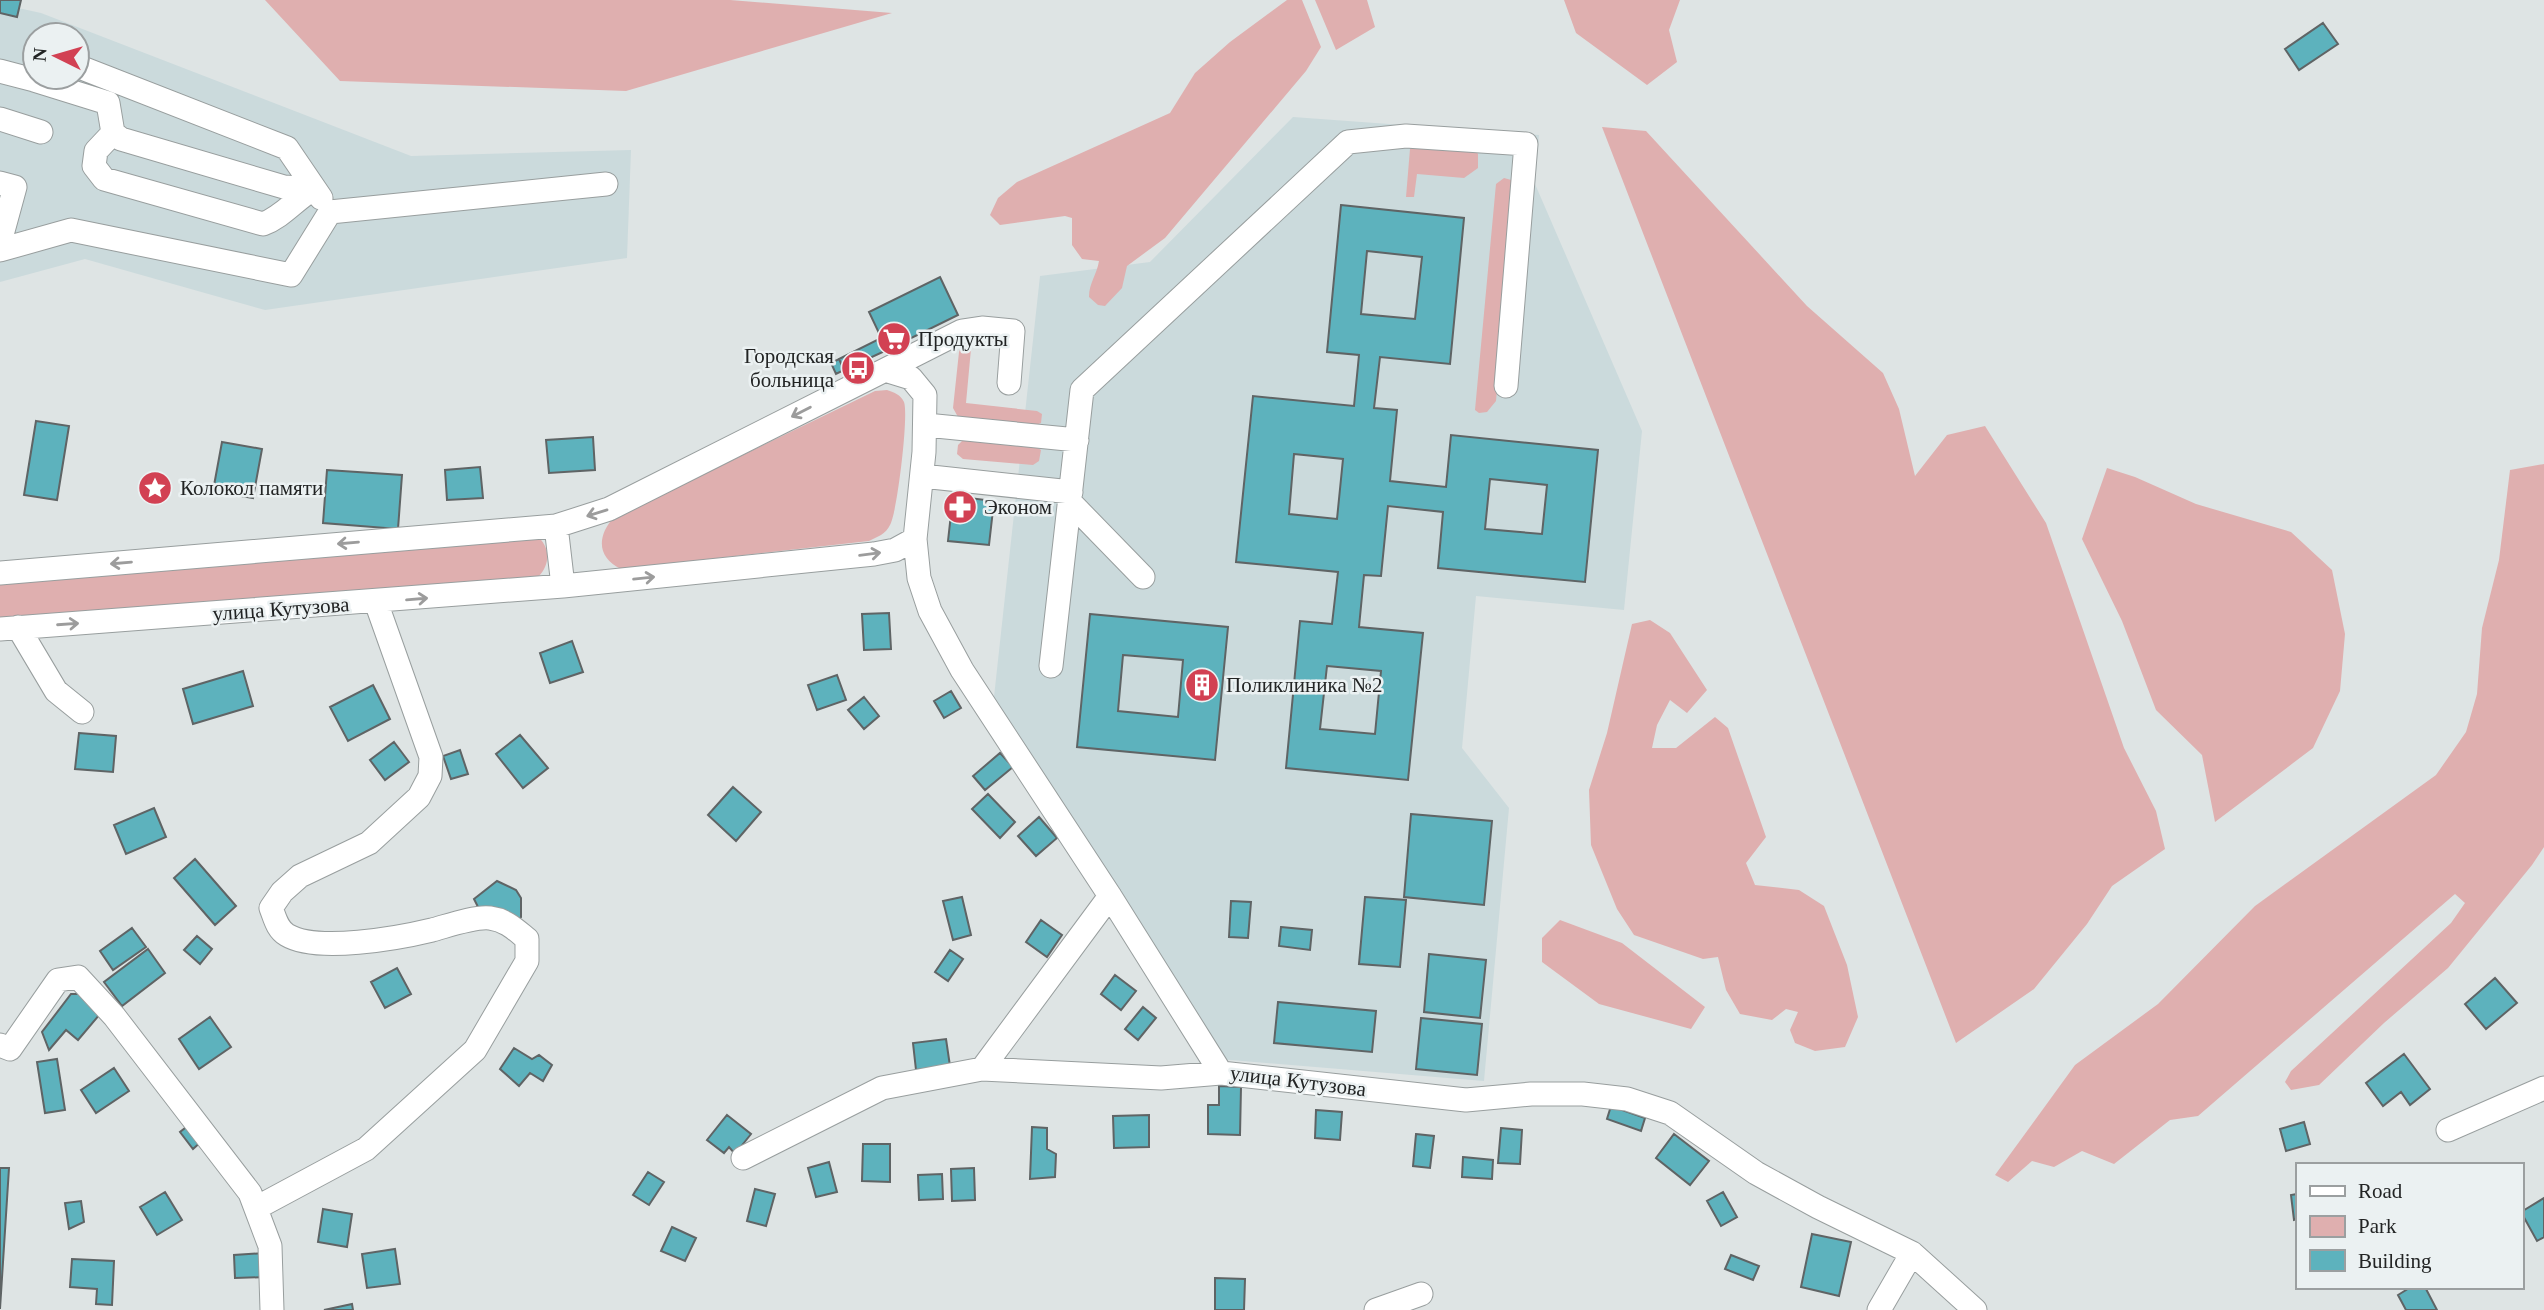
<svg xmlns="http://www.w3.org/2000/svg" width="2544" height="1310" font-family="'Times New Roman',serif">
<rect width="100%" height="100%" fill="#dee4e4"/>
<path fill="#cbdadc" fill-rule="evenodd" d="M0,4L41,13L411,156L631,150L627,258L265,310L85,259L0,282ZM35,35H77V77H35Z
M1293,117L1539,135L1535,184L1642,431L1624,610L1476,596L1462,748L1509,808L1484,1081L1219,1059L993,706L1040,276L1150,262Z"/>
<path fill="#dfafaf" d="M265,0H730L892,13L626,91L340,81Z
M1287,0H1302L1321,47L1306,71L1165,238L1127,266L1122,288L1105,306L1098,305L1089,297C1089,283 1097,274 1099,261L1082,259L1072,245V218L1065,216L1000,225L990,215L998,198L1017,182L1170,113L1195,73L1230,42Z
M1315,0H1367L1375,27L1336,50Z
M1564,0H1680L1669,30L1677,62L1647,85L1576,33Z
M1602,127L1646,131L1807,306L1883,373L1899,409L1915,476L1947,435L1985,426L2046,523L2124,748L2156,811L2165,849L2112,886L2087,924L2034,989L1956,1043Z
M1413,147L1475,150L1478,154V168L1464,178L1417,174L1414,197H1406L1410,149Z
M1504,178L1515,181L1516,187L1496,401L1487,412L1479,413L1475,410L1496,184Z
M972,338L966,403L1037,411L1042,414L1041,423L1036,425L958,417L953,408L959,352L964,340Z
M887,390C895,393 900,394 904,402C909,414 897,514 890,525C886,534 877,537 869,541L621,569C597,557 597,537 613,518L875,391Z
M963,440L1035,446L1041,450L1039,461L1033,465L963,459L957,454L958,445Z
M2544,464V847L2532,865L2448,968L2384,1023L2319,1085L2291,1090L2285,1082L2291,1071L2451,923L2465,903L2455,894L2198,1116L2170,1120L2114,1164L2082,1151L2054,1167L2032,1161L2008,1182L1995,1175L2075,1065L2158,1004L2255,906L2436,775L2466,732L2477,694L2482,628L2499,560L2510,470Z
M2107,468L2135,477L2196,504L2291,532L2332,570L2345,634L2340,691L2313,748L2215,822L2202,755L2156,710L2122,621L2082,539Z
M536,535C550,546 551,563 539,576L0,622V585Z
M1650,620L1670,633L1707,690L1687,713L1670,700L1657,725L1652,748H1676L1715,717L1728,728L1766,837L1746,863L1755,885L1799,890L1824,906L1847,965L1858,1017L1845,1047L1815,1051L1795,1043L1790,1030L1798,1012L1786,1009L1772,1020L1740,1014L1726,990L1718,957L1703,959L1634,935L1617,909L1591,845L1589,790L1607,733L1632,624Z
M1560,920L1622,943L1705,1007L1691,1029L1599,1004L1542,962V938Z"/>
<path fill="#5db2bd" stroke="#5f6465" stroke-width="2" fill-rule="evenodd" d="M0,0H21L17,17L0,13Z
M2323,23L2338,44L2299,70L2285,49Z
M1341,205L1464,218L1450,364L1380,357L1374,408L1397,410L1390,481L1446,487L1451,435L1598,450L1585,582L1438,568L1443,512L1388,506L1381,576L1364,575L1359,627L1423,633L1408,780L1286,768L1300,621L1332,624L1338,572L1236,562L1253,396L1354,406L1359,355L1327,352ZM1367,251L1422,257L1415,319L1361,314ZM1294,454L1343,459L1337,519L1289,514ZM1490,479L1547,485L1542,534L1485,529ZM1327,666L1381,671L1375,734L1320,729Z
M940,277L958,315L887,350L869,312Z
M881,338L887,350L844,370L839,359Z
M839,359L844,370L836,374L831,363Z
M36,421L69,426L57,500L24,495Z
M593,437L595,470L549,473L546,440Z
M222,442L262,449L253,498L213,491Z
M480,467L483,498L447,500L445,470Z
M327,470L402,475L398,529L323,523Z
M953,496L994,501L989,545L948,541Z
M889,613L891,649L864,650L862,614Z
M1090,614L1228,627L1215,760L1077,747ZM1123,655L1183,660L1178,717L1118,711Z
M572,641L583,672L550,683L540,653Z
M243,671L253,706L193,724L183,689Z
M837,675L846,700L817,710L808,685Z
M373,685L390,719L348,741L330,707Z
M951,691L961,708L944,718L934,701Z
M864,697L879,716L864,729L848,710Z
M79,733L116,736L113,772L75,769Z
M520,735L548,768L523,788L496,754Z
M394,742L409,762L385,780L370,760Z
M460,750L468,774L451,779L443,756Z
M1000,753L1013,767L985,790L973,776Z
M733,787L761,812L736,841L708,815Z
M988,794L1015,822L1000,838L972,809Z
M154,808L166,837L126,854L114,825Z
M1411,814L1492,821L1484,905L1404,897Z
M1039,817L1057,838L1036,856L1018,836Z
M195,859L236,906L215,925L174,878Z
M497,881L516,890L521,898V917L516,922L481,913L474,899Z
M962,897L971,935L953,940L943,901Z
M1365,897L1406,900L1400,967L1359,964Z
M1231,901L1251,902L1248,938L1229,937Z
M1041,920L1062,935L1047,957L1026,942Z
M1281,927L1312,930L1310,950L1279,946Z
M132,928L146,947L113,970L100,951Z
M197,936L212,949L200,964L184,950Z
M148,949L165,973L122,1006L104,982Z
M950,950L963,959L948,981L935,972Z
M1429,954L1486,960L1480,1018L1424,1012Z
M397,968L411,994L385,1008L371,982Z
M1115,975L1136,991L1121,1010L1101,994Z
M2495,978L2517,1003L2486,1029L2465,1004Z
M71,994H81L100,1014L78,1040L66,1030L49,1050L42,1032Z
M1278,1002L1376,1011L1372,1052L1274,1043Z
M1143,1007L1156,1018L1138,1040L1125,1029Z
M210,1017L231,1047L199,1069L179,1039Z
M1421,1018L1482,1024L1477,1075L1416,1069Z
M946,1039L950,1066L916,1070L913,1043Z
M514,1048L532,1059L539,1055L552,1065L543,1081L530,1073L519,1086L500,1069Z
M2404,1054L2430,1089L2410,1105L2401,1092L2383,1106L2366,1083Z
M57,1059L65,1110L45,1113L37,1062Z
M114,1068L129,1091L96,1113L81,1090Z
M1219,1086L1241,1087L1240,1135L1208,1134V1105H1219Z
M1611,1106L1645,1118L1641,1131L1607,1119Z
M1316,1110L1342,1112L1340,1140L1315,1138Z
M727,1115L751,1134L735,1154L729,1147L724,1153L707,1140Z
M1149,1115V1147L1114,1148L1113,1116Z
M2304,1122L2310,1144L2286,1151L2280,1129Z
M189,1125L202,1141L193,1149L180,1132Z
M1032,1127L1047,1128V1149L1056,1154L1055,1177L1030,1179Z
M1501,1128L1522,1130L1520,1164L1498,1163Z
M1416,1134L1434,1136L1430,1168L1413,1166Z
M1674,1134L1709,1161L1690,1185L1656,1158Z
M863,1144H890V1182L862,1181Z
M1463,1157L1493,1160L1492,1179L1462,1177Z
M829,1162L837,1192L816,1197L808,1168Z
M0,1168H9L0,1309Z
M974,1168L975,1200L952,1201L951,1169Z
M648,1172L664,1182L649,1205L633,1195Z
M942,1174L943,1199L919,1200L918,1175Z
M755,1189L775,1194L766,1226L747,1221Z
M165,1192L182,1220L157,1235L140,1207Z
M1723,1192L1737,1217L1721,1226L1707,1201Z
M2297,1194V1219L2294,1220L2291,1195Z
M2544,1198V1237L2537,1241L2521,1212Z
M81,1201L84,1222L69,1229L65,1203Z
M323,1209L352,1214L347,1247L318,1242Z
M672,1227L696,1238L685,1261L661,1251Z
M1812,1234L1851,1242L1839,1296L1801,1287Z
M395,1249L400,1284L367,1288L362,1254Z
M265,1253L266,1277L235,1278L234,1255Z
M1731,1255L1759,1266L1753,1280L1725,1269Z
M72,1259L114,1261L112,1305L96,1304L97,1289L70,1287Z
M1215,1278L1245,1279L1244,1310H1215Z
M2411,1287H2425L2437,1310H2406L2398,1295Z
M352,1304L353,1310H324Z"/>
<g fill="none" stroke-linecap="round" stroke-linejoin="round">
<g stroke="#989e9e" stroke-width="25">
<path id="minor" d="M77,66L287,148L321,198
M0,71L34,80L41,77
M34,80L108,103L113,133L121,139L284,187L315,189
M0,119L41,132
M113,133L96,151L94,166L104,179L263,224C282,217 295,200 313,189
M0,183L15,187L0,242
M0,250L71,230L291,275L330,212L606,184
M885,370L962,331L982,328L1013,331L1009,383
M926,425L1077,440
M922,476L1071,492
M1070,502L1143,577
M556,526L563,586
M0,573L556,526L609,509L885,370L911,378L925,395L924,452L915,539L919,578L930,611L962,670L1110,896L1221,1073L1466,1100L1531,1094H1583L1627,1099L1670,1113L1756,1173L1818,1207L1912,1253L1975,1310
M18,627L56,691L82,712
M0,629L563,586L874,554L895,550L915,539
M1051,666L1082,390L1348,142L1406,136L1526,144L1506,386
M0,1045L10,1049L58,980L78,977L114,1016L250,1193L270,1246L272,1310
M982,1069L1161,1078L1221,1073
M2448,1130L2544,1088
M743,1158L882,1088L982,1069L1110,896
M256,1208L366,1149L475,1050L527,961V939C516,930 506,920 490,918C475,916 447,926 432,930C399,938 317,953 287,935C277,929 275,918 271,908L282,892L300,876L369,843L419,797L430,776L431,757L376,602
M1376,1310L1421,1294
M1879,1310L1912,1253"/>
</g>
<use href="#minor" stroke="#fff" stroke-width="23"/>
</g>
<defs><path id="oneway-shaft" d="M-6 0H5M1.5-3L5.5 0L1.5 3" fill="none" stroke-width="1.6" stroke-linecap="round" stroke-linejoin="round" transform="scale(1.75)"/></defs>
<g stroke="#9c9c9c">
<use href="#oneway-shaft" transform="translate(801 412) rotate(153)"/>
<use href="#oneway-shaft" transform="translate(597 513) rotate(163)"/>
<use href="#oneway-shaft" transform="translate(348 543) rotate(175)"/>
<use href="#oneway-shaft" transform="translate(870 554) rotate(-7)"/>
<use href="#oneway-shaft" transform="translate(121 563) rotate(175)"/>
<use href="#oneway-shaft" transform="translate(644 578) rotate(-6)"/>
<use href="#oneway-shaft" transform="translate(417 599) rotate(-5)"/>
<use href="#oneway-shaft" transform="translate(68 624) rotate(-4)"/>
</g>
<defs>
<g id="supermarket-disc" transform="scale(1.75)"><circle r="9.5" fill="#d24153" stroke="#ebf1f2"/><path d="M-6-5.5h2.5l.6 2H6L4.5 2H-2.5L-4.4-4H-6ZM-1.5 3.2a1.3 1.3 0 1 0 .1 0ZM3 3.2a1.3 1.3 0 1 0 .1 0Z" fill="#fff"/></g>
<g id="bus-disc" transform="scale(1.75)"><circle r="9.5" fill="#d24153" stroke="#ebf1f2"/><path d="M-5-6H5V4H4V6H2V4H-2V6H-4V4H-5ZM-3.5-4V0h7V-4ZM-3.5 1.2v1.5H-2V1.2ZM2 1.2v1.5H3.5V1.2Z" fill="#fff"/></g>
<g id="sight-disc" transform="scale(1.75)"><circle r="9.5" fill="#d24153" stroke="#ebf1f2"/><path d="M0-6L1.8-2.2L6-1.7L2.9 1.2L3.7 5.4L0 3.3L-3.7 5.4L-2.9 1.2L-6-1.7L-1.8-2.2Z" fill="#fff"/></g>
<g id="pharmacy-disc" transform="scale(1.75)"><circle r="9.5" fill="#d24153" stroke="#ebf1f2"/><path d="M-2-6h4v4h4v4h-4v4h-4v-4h-4v-4h4Z" fill="#fff"/></g>
<g id="building-disc" transform="scale(1.75)"><circle r="9.5" fill="#d24153" stroke="#ebf1f2"/><path d="M-4-6H4V6H1V3H-1V6H-4ZM-2.5-4.3h1.7v1.8h-1.7ZM.8-4.3h1.7v1.8H.8ZM-2.5-1h1.7V.8h-1.7ZM.8-1h1.7V.8H.8Z" fill="#fff"/></g>
</defs>
<g fill-rule="evenodd">
<use href="#supermarket-disc" x="894" y="339"/>
<use href="#bus-disc" x="858" y="368"/>
<use href="#sight-disc" x="155" y="488"/>
<use href="#pharmacy-disc" x="960" y="507"/>
<use href="#building-disc" x="1202" y="685"/>
</g>
<g text-anchor="middle" stroke-width="5" stroke-linejoin="round" paint-order="stroke">
<g font-size="21" fill="#222424" stroke="#ebf1f2" text-anchor="start">
<text x="918" y="346">Продукты</text>
<text x="834" y="363" text-anchor="end">Городская<tspan x="834" dy="24">больница</tspan></text>
<text x="180" y="495">Колокол памяти</text>
<text x="984" y="514">Эконом</text>
<text x="1226" y="692">Поликлиника №2</text>
</g>
<g font-size="21" fill="#222424" stroke="#ebf1f2">
<text transform="translate(281 609) rotate(-4)" y="7">улица Кутузова</text>
<text transform="translate(1298 1081) rotate(7)" y="7">улица Кутузова</text>
</g>
</g>
<rect x="2296" y="1163" width="228" height="126" fill="#ebf1f2" stroke="#9b9fa0" stroke-width="2"/>
<rect x="2310" y="1186" width="35" height="10" fill="#ffffff" stroke="#9b9fa0" stroke-width="2"/>
<text x="2358" y="1198" font-size="21" fill="#222424">Road</text>
<rect x="2310" y="1216" width="35" height="21" fill="#dfafaf" stroke="#9b9fa0" stroke-width="2"/>
<text x="2358" y="1233" font-size="21" fill="#222424">Park</text>
<rect x="2310" y="1250" width="35" height="21" fill="#5db2bd" stroke="#9b9fa0" stroke-width="2"/>
<text x="2358" y="1268" font-size="21" fill="#222424">Building</text>
<g transform="translate(56 56) rotate(275)"><circle r="33" fill="#ebf1f2" stroke="#9b9fa0" stroke-width="2"/>
<path d="M0-5L12 26L0 18L-12 26Z" fill="#d24153"/>
<text y="-10" font-size="19" font-weight="bold" text-anchor="middle" fill="#222424">N</text>
</g>
</svg>
